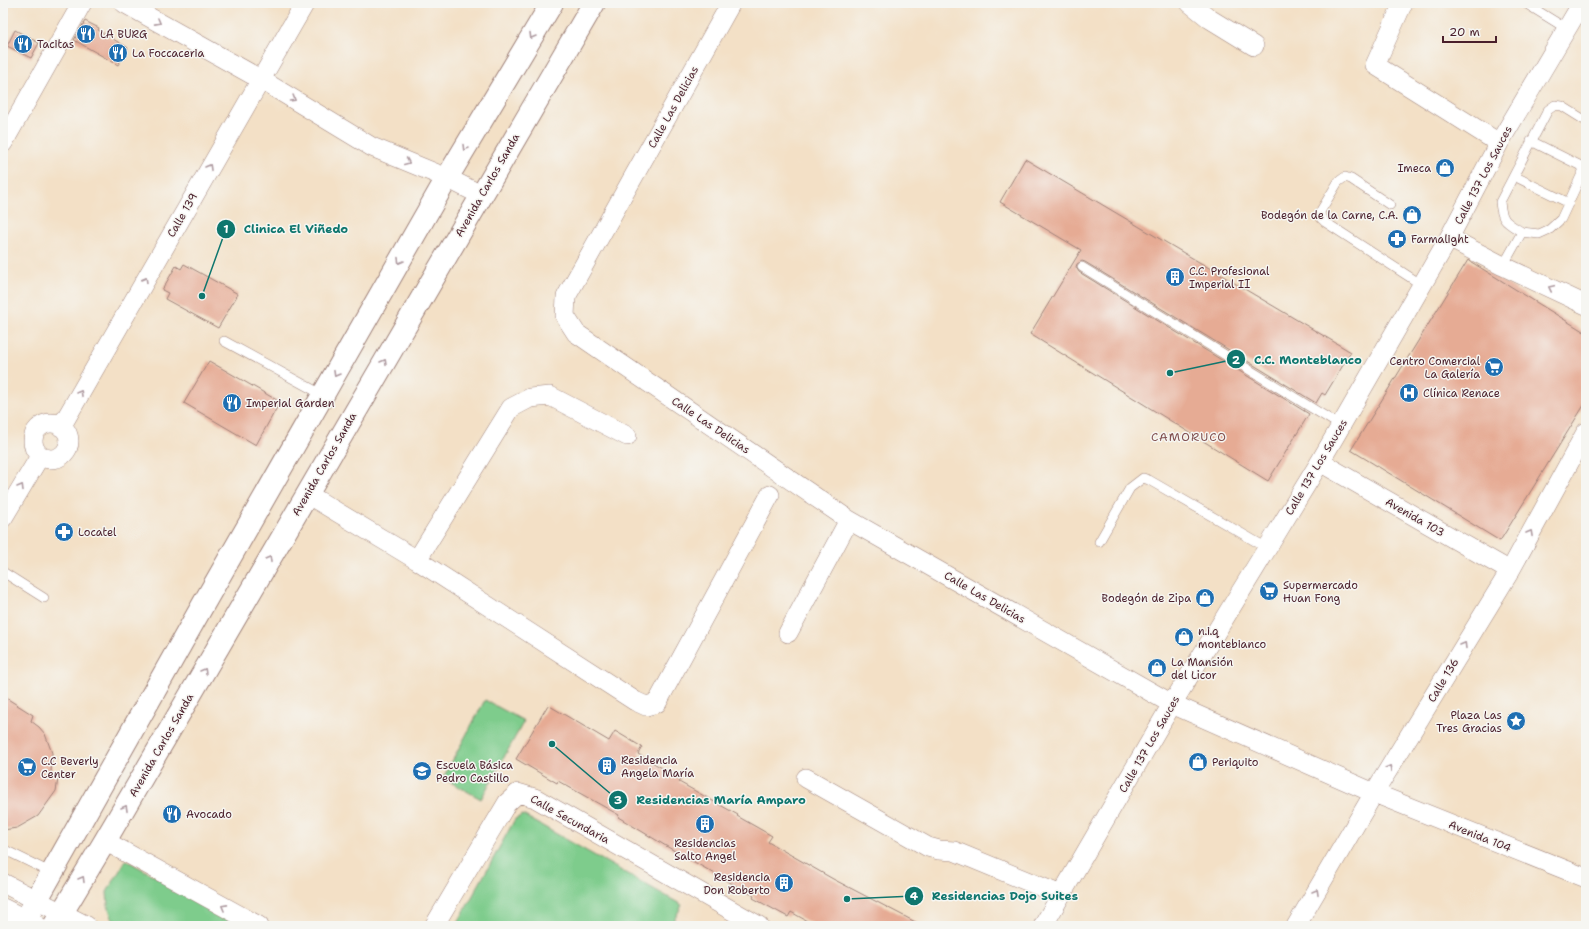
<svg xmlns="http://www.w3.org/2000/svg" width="1589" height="929" font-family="'Shantell Sans',sans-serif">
<rect width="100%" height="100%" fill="#f6f6f2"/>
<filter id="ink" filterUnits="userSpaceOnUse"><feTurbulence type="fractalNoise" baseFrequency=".025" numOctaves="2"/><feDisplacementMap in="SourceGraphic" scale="8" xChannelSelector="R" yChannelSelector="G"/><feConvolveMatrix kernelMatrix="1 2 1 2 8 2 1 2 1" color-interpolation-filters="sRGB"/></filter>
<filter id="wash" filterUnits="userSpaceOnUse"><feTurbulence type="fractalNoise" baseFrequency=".012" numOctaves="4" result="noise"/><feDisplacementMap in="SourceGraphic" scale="16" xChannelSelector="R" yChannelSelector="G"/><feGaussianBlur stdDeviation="0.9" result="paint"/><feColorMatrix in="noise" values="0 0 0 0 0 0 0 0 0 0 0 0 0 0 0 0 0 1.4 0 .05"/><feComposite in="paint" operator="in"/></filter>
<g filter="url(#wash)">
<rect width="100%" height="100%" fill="#f3e0c6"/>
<path fill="#7ecc8c" stroke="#64765c" d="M485,700L524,721L481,799L443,778Z
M523,815L682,905L671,926H456L515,819Z
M126,860L243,926H125L112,918L108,905L107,892Z"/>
<g id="blocks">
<path fill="#e6ab94" d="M85,21L99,28L98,30L128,48L118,65L74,40Z
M15,30L39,43L31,58L7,46Z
M1025,159L1351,352L1325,395L1322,393L1316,403L1085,262L1082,261L1077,264L1076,267L1079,272L1309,414L1268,481L1030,334L1081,250L1000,202Z
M1468,260L1586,333V402L1500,541L1351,450Z
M184,264L238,294L218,328L165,299L168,293L162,290L176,266L181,269Z
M209,361L280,402L256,445L184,403Z
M3,696L33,715L31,721L39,727L45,734L52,753L51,773L58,779L56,791L38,816L17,828L3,830Z
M548,705L609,741L615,731L642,747L638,754L681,779L679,782L738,815L737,816L772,836L768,842L833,879L923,926H816L791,912L788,917L753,898L754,896L666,846L618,817L619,815L558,781L557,783L516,759Z"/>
</g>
</g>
<g filter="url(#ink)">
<use href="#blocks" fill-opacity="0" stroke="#9e8078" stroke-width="1"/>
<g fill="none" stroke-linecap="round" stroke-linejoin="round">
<g stroke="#9e8078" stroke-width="10">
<path id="service" d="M1525,3L1567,29
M1531,141L1585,168
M1514,176L1569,203
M1390,205L1351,179L1345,177L1338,182L1320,212L1321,218L1325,222L1422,285
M1522,232C1506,222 1502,222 1500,202L1548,110L1555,105L1562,106L1586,121
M1503,266L1522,232L1539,234L1550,229L1561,219L1586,165
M1082,267L1341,426
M224,341L323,395
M1099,542L1130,488L1143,478L1149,480L1267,548
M3,572L44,598
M3,849L52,873"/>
</g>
<g stroke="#9e8078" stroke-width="20">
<path id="minor" d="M124,3L260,79L372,147L447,178L481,195
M731,3L566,297L565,316L576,333L849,520L1172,704L1374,793L1586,878
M1190,3L1210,19L1254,46
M1403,3L1375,65L1499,143
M3,143L82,3
M1449,238L1503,266L1586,305
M33 441a18 18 0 1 1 36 0a18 18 0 1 1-36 0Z
M61,427L305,3
M1320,462L1510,571
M307,494L417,560L635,701L646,706L657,703L770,495
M3,518L40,456
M417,560L511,408L530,398L550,396L627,436
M788,633L849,520
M806,778L928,847L939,850L954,851L1061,895
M105,841L259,926
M3,883L87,926
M3,908L38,926
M434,926L507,803L518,793L535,798L759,926
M1043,926L1172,704L1320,462L1449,238L1499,143L1582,3
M1296,926L1374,793L1510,571L1586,432"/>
</g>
<g stroke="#9e8078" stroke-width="24">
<path id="tertiary" d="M22,926L204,603L447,178L552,3
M54,926L105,841L594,3"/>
</g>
<use href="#service" stroke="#fff" stroke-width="9"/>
<use href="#minor" stroke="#fff" stroke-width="19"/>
<use href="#tertiary" stroke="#fff" stroke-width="22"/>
</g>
<defs><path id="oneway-chevron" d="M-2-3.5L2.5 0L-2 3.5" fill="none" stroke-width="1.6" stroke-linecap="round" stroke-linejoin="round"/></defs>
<g stroke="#ae9aa0">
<use href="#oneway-chevron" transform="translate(158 22) rotate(29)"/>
<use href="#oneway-chevron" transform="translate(532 36) rotate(121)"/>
<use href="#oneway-chevron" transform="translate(293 99) rotate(31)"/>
<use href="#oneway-chevron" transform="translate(465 148) rotate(121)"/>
<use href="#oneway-chevron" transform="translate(407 162) rotate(23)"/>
<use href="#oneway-chevron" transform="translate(209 167) rotate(-60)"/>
<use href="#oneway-chevron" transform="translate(400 261) rotate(120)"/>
<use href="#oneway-chevron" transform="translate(145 280) rotate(-60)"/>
<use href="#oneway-chevron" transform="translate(1551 288) rotate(-155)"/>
<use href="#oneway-chevron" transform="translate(384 362) rotate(-60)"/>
<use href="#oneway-chevron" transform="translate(336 374) rotate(120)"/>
<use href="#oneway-chevron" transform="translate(80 393) rotate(-60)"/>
<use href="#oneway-chevron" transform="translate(21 487) rotate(-59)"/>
<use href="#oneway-chevron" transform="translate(1530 533) rotate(-61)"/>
<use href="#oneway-chevron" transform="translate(269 559) rotate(-60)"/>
<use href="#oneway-chevron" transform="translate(1464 645) rotate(-59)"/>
<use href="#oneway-chevron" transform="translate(204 671) rotate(-60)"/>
<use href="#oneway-chevron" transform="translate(1389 768) rotate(-59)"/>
<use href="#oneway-chevron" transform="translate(125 808) rotate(-60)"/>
<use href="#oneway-chevron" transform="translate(82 879) rotate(-59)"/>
<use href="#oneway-chevron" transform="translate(1316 892) rotate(-60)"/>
<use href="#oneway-chevron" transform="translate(224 907) rotate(-151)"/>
</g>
</g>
<defs>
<g id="restaurant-disc" transform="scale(1)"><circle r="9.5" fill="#1f6fb2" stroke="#f6f6f2"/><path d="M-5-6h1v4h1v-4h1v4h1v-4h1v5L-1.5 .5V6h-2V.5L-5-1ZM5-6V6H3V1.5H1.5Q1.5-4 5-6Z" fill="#fff"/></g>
<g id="shop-disc" transform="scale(1)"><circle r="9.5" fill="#1f6fb2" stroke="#f6f6f2"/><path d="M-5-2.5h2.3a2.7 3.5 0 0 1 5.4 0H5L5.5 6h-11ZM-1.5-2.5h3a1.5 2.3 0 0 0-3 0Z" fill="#fff"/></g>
<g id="pharmacy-disc" transform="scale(1)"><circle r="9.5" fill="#1f6fb2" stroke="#f6f6f2"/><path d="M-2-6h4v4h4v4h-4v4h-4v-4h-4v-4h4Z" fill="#fff"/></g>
<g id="building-disc" transform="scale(1)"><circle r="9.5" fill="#1f6fb2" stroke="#f6f6f2"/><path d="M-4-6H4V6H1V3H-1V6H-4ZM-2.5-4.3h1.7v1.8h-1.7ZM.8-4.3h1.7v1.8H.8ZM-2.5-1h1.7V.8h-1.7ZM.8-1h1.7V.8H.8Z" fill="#fff"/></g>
<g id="supermarket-disc" transform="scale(1)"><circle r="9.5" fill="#1f6fb2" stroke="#f6f6f2"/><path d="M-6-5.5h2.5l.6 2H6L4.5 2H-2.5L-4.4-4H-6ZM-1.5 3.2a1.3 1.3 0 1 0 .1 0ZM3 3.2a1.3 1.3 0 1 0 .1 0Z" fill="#fff"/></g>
<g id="hospital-disc" transform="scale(1)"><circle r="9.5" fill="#1f6fb2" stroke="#f6f6f2"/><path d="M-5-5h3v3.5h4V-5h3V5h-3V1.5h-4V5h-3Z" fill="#fff"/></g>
<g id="sight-disc" transform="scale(1)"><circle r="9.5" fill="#1f6fb2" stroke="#f6f6f2"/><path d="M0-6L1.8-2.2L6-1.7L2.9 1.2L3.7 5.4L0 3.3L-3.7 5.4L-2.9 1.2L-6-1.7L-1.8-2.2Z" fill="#fff"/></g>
<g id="school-disc" transform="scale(1)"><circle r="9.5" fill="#1f6fb2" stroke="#f6f6f2"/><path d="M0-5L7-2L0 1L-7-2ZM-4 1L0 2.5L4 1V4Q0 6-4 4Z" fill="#fff"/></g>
</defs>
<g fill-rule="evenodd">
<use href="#restaurant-disc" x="86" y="34"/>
<use href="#restaurant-disc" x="23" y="44"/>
<use href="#restaurant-disc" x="118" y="53"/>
<use href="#shop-disc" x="1445" y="168"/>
<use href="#shop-disc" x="1412" y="215"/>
<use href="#pharmacy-disc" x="1397" y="239"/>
<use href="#building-disc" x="1175" y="277"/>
<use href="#supermarket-disc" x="1494" y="367"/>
<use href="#hospital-disc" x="1409" y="393"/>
<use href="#restaurant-disc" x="232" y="403"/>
<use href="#pharmacy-disc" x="64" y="532"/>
<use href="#supermarket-disc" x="1269" y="591"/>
<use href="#shop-disc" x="1205" y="598"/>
<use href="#shop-disc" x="1184" y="637"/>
<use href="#shop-disc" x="1157" y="668"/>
<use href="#sight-disc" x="1516" y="721"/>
<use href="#shop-disc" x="1198" y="762"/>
<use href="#building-disc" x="607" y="766"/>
<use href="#supermarket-disc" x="27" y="767"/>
<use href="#school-disc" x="422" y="771"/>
<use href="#restaurant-disc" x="172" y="814"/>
<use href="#building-disc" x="705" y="824"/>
<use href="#building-disc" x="784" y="883"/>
</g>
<g text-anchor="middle" stroke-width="3" stroke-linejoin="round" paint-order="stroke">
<g font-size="11" fill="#4a1f2b" stroke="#f6f6f2" text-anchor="start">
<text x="100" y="38">LA BURG</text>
<text x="37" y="48">Tacitas</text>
<text x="132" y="57">La Foccaceria</text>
<text x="1431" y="172" text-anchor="end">Imeca</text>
<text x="1398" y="219" text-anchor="end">Bodegón de la Carne, C.A.</text>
<text x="1411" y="243">Farmalight</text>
<text x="1189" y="275">C.C. Profesional<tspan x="1189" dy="13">Imperial II</tspan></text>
<text x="1480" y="365" text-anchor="end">Centro Comercial<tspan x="1480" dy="13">La Galería</tspan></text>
<text x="1423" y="397">Clínica Renace</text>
<text x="246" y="407">Imperial Garden</text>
<text x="78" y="536">Locatel</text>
<text x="1283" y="589">Supermercado<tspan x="1283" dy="13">Huan Fong</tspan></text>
<text x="1191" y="602" text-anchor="end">Bodegón de Zipa</text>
<text x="1198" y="635">n.i.q<tspan x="1198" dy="13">montebianco</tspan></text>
<text x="1171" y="666">La Mansión<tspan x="1171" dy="13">del Licor</tspan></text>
<text x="1502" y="719" text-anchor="end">Plaza Las<tspan x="1502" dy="13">Tres Gracias</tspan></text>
<text x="621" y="764">Residencia<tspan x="621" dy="13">Angela María</tspan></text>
<text x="41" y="765">C.C Beverly<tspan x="41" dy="13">Center</tspan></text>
<text x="1212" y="766">Periquito</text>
<text x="436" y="769">Escuela Básica<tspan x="436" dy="13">Pedro Castillo</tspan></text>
<text x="186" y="818">Avocado</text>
<text x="705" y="847" text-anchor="middle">Residencias<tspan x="705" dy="13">Salto Angel</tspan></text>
<text x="770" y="881" text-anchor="end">Residencia<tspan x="770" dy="13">Don Roberto</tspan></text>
</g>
<g font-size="11" fill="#4a1f2b" stroke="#f6f6f2">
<text transform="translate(673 107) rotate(-61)" y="4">Calle Las Delicias</text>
<text transform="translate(1483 175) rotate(-62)" y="4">Calle 137 Los Sauces</text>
<text transform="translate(487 185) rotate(-60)" y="4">Avenida Carlos Sanda</text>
<text transform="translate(182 215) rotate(-60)" y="4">Calle 139</text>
<text transform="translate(711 425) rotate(34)" y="4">Calle Las Delicias</text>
<text transform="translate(324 464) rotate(-60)" y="4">Avenida Carlos Sanda</text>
<text transform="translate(1316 467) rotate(-59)" y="4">Calle 137 Los Sauces</text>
<text transform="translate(1415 517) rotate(30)" y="4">Avenida 103</text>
<text transform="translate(985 597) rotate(30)" y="4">Calle Las Delicias</text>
<text transform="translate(1443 680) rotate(-59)" y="4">Calle 136</text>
<text transform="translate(1149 744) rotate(-60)" y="4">Calle 137 Los Sauces</text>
<text transform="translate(161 745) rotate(-60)" y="4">Avenida Carlos Sanda</text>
<text transform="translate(570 819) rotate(29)" y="4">Calle Secundaria</text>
<text transform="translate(1480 836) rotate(22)" y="4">Avenida 104</text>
</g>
<g font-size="12" letter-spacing="1" fill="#815050" stroke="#f6f6f2">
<text x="1189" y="441">CAMORUCO</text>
</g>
</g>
<path fill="none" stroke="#0f766e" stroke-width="1.5" d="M202 296L226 229M1170 373L1236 359M552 744L618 800M847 899L914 896"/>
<g fill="#0f766e" stroke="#f6f6f2" stroke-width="1.5">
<circle cx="202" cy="296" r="4"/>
<circle cx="1170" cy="373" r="4"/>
<circle cx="552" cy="744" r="4"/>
<circle cx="847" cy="899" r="4"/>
<circle cx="226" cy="229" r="10"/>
<circle cx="1236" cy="359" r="10"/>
<circle cx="618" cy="800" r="10"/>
<circle cx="914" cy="896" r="10"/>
</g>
<g font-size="12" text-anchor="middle" font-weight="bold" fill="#fff">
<text x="226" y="233">1</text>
<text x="1236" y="364">2</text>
<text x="618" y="804">3</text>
<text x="914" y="900">4</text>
</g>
<g font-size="12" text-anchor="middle" font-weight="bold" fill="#0f766e" stroke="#f6f6f2" stroke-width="3" stroke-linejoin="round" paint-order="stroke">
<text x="296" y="233">Clinica El Viñedo</text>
<text x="1308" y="364">C.C. Monteblanco</text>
<text x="721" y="804">Residencias María Amparo</text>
<text x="1005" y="900">Residencias Dojo Suites</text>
</g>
<rect width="1589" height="929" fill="none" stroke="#f6f6f2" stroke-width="16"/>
<path d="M1443 36v6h53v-6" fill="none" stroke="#4a1f2b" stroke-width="2"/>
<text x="1449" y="36" font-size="12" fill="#4a1f2b" stroke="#f6f6f2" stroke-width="3" paint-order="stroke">20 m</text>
</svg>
